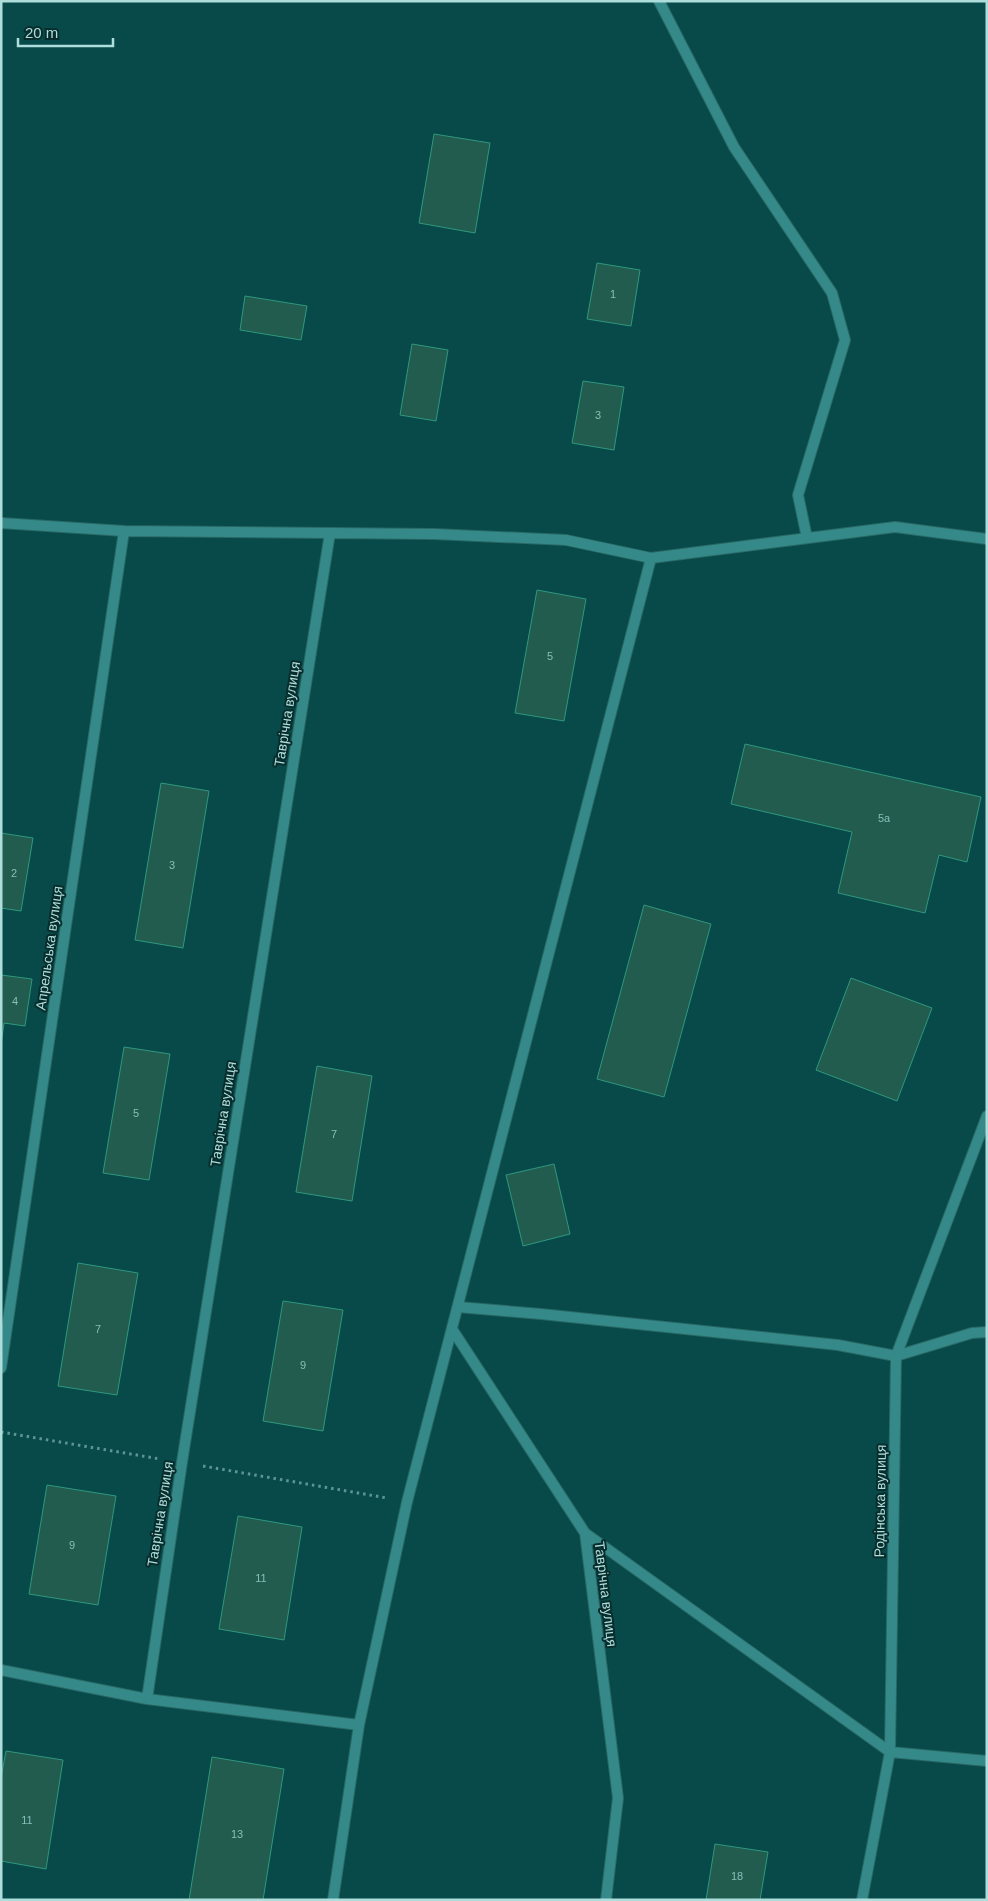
<svg xmlns="http://www.w3.org/2000/svg" width="988" height="1901" font-family="Arial,sans-serif">
<rect width="100%" height="100%" fill="#074a49"/>
<path fill="#215c4e" stroke="#2f987f" d="M434,134L490,143L475,233L419,223Z
M597,263L640,270L631,326L587,319Z
M245,296L307,306L301,340L240,330Z
M412,344L448,350L436,421L400,415Z
M583,381L624,387L614,450L572,443Z
M537,590L586,599L564,721L515,713Z
M745,744L981,797L967,862L939,855L925,913L838,893L852,832L731,804Z
M161,783L209,791L183,948L135,940Z
M1,833L33,838L21,911L1,908Z
M644,905L711,924L664,1097L597,1079Z
M1,975L32,979L25,1026L4,1023L1,1045Z
M851,978L932,1008L897,1101L816,1070Z
M124,1047L170,1054L149,1180L103,1173Z
M317,1066L372,1076L352,1201L296,1192Z
M554,1164L570,1234L523,1246L506,1175Z
M78,1263L138,1273L117,1395L58,1386Z
M283,1301L343,1310L323,1431L263,1421Z
M47,1485L116,1496L98,1605L29,1594Z
M238,1516L302,1527L284,1640L219,1629Z
M6,1751L63,1760L46,1869L1,1861V1778Z
M212,1757L284,1769L263,1900H189Z
M715,1844L768,1852L760,1900H706Z"/>
<g fill="none" stroke-linecap="round" stroke-linejoin="round">
<g stroke="#286866" stroke-width="12">
<path id="lane" d="M659,1L734,147L832,293L845,340L798,495L807,538
M458,1307L541,1314L838,1345L896,1356L972,1333L987,1332"/>
</g>
<g stroke="#286866" stroke-width="12">
<path id="street" d="M1,523L124,531L434,534L566,540L651,558L895,527L987,539
M452,1329L585,1533L618,1798L606,1900
M1,1368L124,531
M585,1533L890,1752L987,1761
M1,1670L147,1699L359,1725
M147,1699L182,1462L330,533
M333,1900L359,1725L407,1502L651,558
M862,1900L890,1752L896,1356L987,1116"/>
</g>
<path stroke="#5c9694" stroke-width="3" stroke-dasharray="2.5 4" stroke-linecap="butt" d="M1,1432L160,1459
M203,1466L387,1498"/>
<use href="#lane" stroke="#358a89" stroke-width="10"/>
<use href="#street" stroke="#358a89" stroke-width="10"/>
</g>
<g text-anchor="middle" stroke-width="4" stroke-linejoin="round" paint-order="stroke">
<g font-size="11" fill="#8abeb8">
<text x="613" y="298">1</text>
<text x="598" y="419">3</text>
<text x="550" y="660">5</text>
<text x="884" y="822">5а</text>
<text x="172" y="869">3</text>
<text x="14" y="877">2</text>
<text x="15" y="1005">4</text>
<text x="136" y="1117">5</text>
<text x="334" y="1138">7</text>
<text x="98" y="1333">7</text>
<text x="303" y="1369">9</text>
<text x="72" y="1549">9</text>
<text x="261" y="1582">11</text>
<text x="27" y="1824">11</text>
<text x="237" y="1838">13</text>
<text x="737" y="1880">18</text>
</g>
<g font-size="14" fill="#addedc" stroke="#082d2c">
<text transform="translate(287 714) rotate(-81)" y="5">Таврічна вулиця</text>
<text transform="translate(49 948) rotate(-82)" y="5">Апрельська вулиця</text>
<text transform="translate(223 1114) rotate(-81)" y="5">Таврічна вулиця</text>
<text transform="translate(880 1501) rotate(-89)" y="5">Родінська вулиця</text>
<text transform="translate(160 1514) rotate(-81)" y="5">Таврічна вулиця</text>
<text transform="translate(606 1594) rotate(83)" y="5">Таврічна вулиця</text>
</g>
</g>
<rect width="988" height="1901" fill="none" stroke="#addedc" stroke-width="5"/>
<path d="M18 38v8h95v-8" fill="none" stroke="#addedc" stroke-width="2.5"/>
<text x="25" y="38" font-size="15" fill="#addedc" stroke="#082d2c" stroke-width="4" paint-order="stroke">20 m</text>
</svg>
